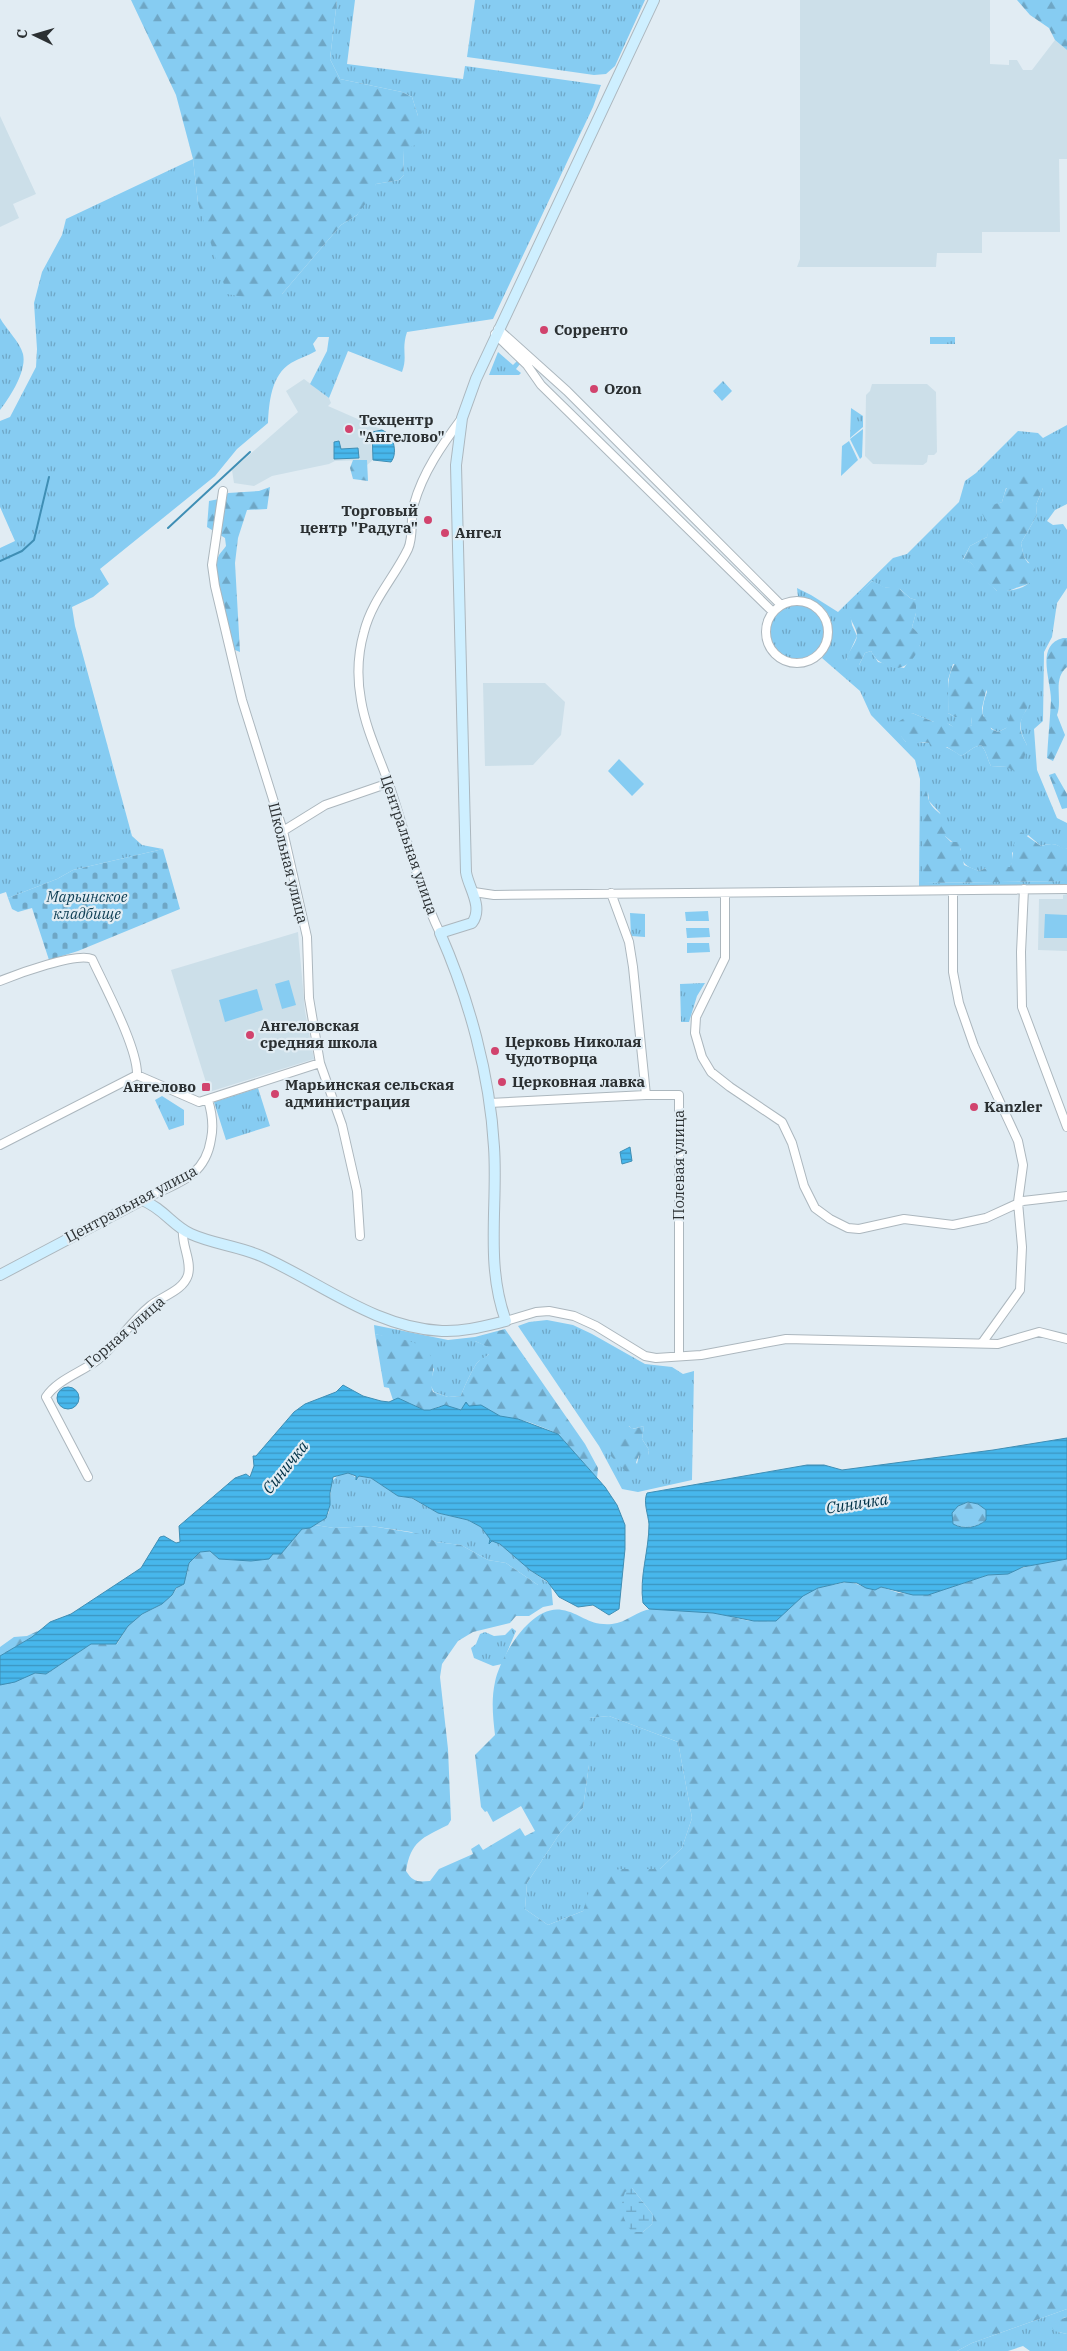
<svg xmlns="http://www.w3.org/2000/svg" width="1067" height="2351" font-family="'IBM Plex Serif',serif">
<defs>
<pattern id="grass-tufts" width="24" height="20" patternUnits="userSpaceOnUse" patternTransform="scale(1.25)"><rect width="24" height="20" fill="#86ccf2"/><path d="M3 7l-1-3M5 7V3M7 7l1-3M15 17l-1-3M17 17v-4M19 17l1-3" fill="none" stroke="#6ea6c5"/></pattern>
<pattern id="forest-firs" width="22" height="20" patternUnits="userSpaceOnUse" patternTransform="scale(1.25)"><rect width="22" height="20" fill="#86ccf2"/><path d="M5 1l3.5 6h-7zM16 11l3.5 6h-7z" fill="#6ea6c5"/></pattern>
<pattern id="wetland-marsh" width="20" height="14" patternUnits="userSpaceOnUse" patternTransform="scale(1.25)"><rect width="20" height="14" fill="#86ccf2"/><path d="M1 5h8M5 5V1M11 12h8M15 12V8" fill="none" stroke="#6ea6c5"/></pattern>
<pattern id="cemetery-stones" width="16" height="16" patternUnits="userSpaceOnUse" patternTransform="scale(1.25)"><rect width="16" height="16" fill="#86ccf2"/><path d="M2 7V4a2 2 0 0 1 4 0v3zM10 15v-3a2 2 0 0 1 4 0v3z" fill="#6ea6c5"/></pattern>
<pattern id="water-rules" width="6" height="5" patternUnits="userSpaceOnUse" patternTransform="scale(1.25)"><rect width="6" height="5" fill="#47b7ec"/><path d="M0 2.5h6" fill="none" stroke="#3b95c0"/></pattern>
</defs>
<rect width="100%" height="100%" fill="#e1ecf3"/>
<path fill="#ccdfe9" d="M800,0H990V64L1009,65V60H1017L1023,70H1032L1055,40L1067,50V159H1059L1060,232H982V253H937L936,267H797L800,259Z
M0,116L36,194L13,204L19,218L0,227Z
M304,379L329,398L331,403L328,406L385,431H375L371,443L373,460L367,465L366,460L335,461L329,464L272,476L254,486L234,483L232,470L298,412L286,391Z
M872,384H927L936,392L937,452L934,455H928L927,462L923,465L873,464L865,456L866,395L870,391Z
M483,683H545L565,702L561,735L533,765L485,766Z
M1067,894V951L1038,950L1039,899H1063V895Z
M298,932L305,1011L314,1059L209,1092L171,970Z"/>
<path fill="url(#grass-tufts)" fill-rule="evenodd" d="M337,0H355L347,64L463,79L465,66L601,85L593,107L493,319L407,332C401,350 408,356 402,372L348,351L329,398L310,384L327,351L329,337H318L313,344L316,351C308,356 299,358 291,363C271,375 269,403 268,423L237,449L215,476L100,569L109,584L93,597L72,607L75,626L132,836L142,845L163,849L73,870L57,879L8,898L6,892L0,894V548L15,541L0,507V421L10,417L36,367L37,349L34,303L42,272L62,235L66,219L193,159L198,203L282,294L341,225L357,215L376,184L399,180L404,175L403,150L418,116L412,97L402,92L340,79L330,59Z
M475,0H645L615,66L606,74L594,75L467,57Z
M0,318C6,329 20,342 23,354C27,371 10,397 0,410Z
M930,337H955V344H930Z
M498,352L513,365L517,361L520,364L516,369L521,373L519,375H489Z
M723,381L732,391L722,401L713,391Z
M851,408L863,416V427L850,438Z
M1067,425V504L1055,510L1047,521L1053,525L1063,524L1067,530V588L1057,603L1052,637L1044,652L1043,721L1034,729L1037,770L1057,818L1067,823V848L1064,850C1056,843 1051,843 1041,846L1028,835L1012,853L1013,860L1010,868H986L979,871C966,867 960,863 961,849L945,836L940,813L929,801L928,792L924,883L1067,881V886L919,887L920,779L915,760L871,715L860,691L822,658C842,632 832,600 798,597L797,588L811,595L838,612L893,558L907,554L959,502L965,481L976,473L1018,431L1038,433L1043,438ZM1006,488H1043L1036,505L1037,515L1021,543L1024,557L1035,570C1033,589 1013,591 997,591C992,586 986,581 981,576C974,568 974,562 963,559L970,546L987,537L995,505L1002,502ZM872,581L883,587L900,589L910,598L916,600V613L912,627L921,637L920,645L904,668L878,662L871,651L865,653L859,665L846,660L857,636L852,625L849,604ZM953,664C977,668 979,670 987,692C981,708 979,724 998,732L1006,728L1027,709C1017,722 1020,732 1027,745L1007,767L991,766C987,759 987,752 981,745C972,747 969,752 961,756C945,743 926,742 906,742L901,736L912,713L934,722L949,724L956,729H965L972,725L971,717H955L948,713V680Z
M770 632a27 27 0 1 1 54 0a27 27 0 1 1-54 0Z
M630,913L645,914V937L631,936Z
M705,983L697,996L689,1022H681L680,984Z
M258,1088L270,1126L226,1140L214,1102Z
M162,1096L184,1110V1125L169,1130L155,1100Z
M547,1320L573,1325L592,1334L645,1364L672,1367L683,1374L694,1371L692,1480L638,1492L622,1489L599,1446L518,1326L529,1322ZM629,1426L632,1429L644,1426L642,1439L649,1450L648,1455H639L637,1464L621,1437Z
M374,1325L448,1340L475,1337V1341L489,1347V1354C486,1357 482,1359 479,1361C474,1365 463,1389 461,1396L448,1397L434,1392L430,1384L434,1369L417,1345L375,1334Z
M341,1473H349L358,1479L359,1476L371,1478L398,1496L411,1498L438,1513L468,1520L481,1527L490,1539V1543L492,1540L500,1544L530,1570L551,1585H538L506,1563L488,1560L461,1545L436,1542L411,1532L371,1526L334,1528L315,1525L326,1518L329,1512L332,1481Z
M512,1628L516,1631L502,1664L493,1666L474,1658L471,1648L476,1644L480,1634L485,1632L494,1636L505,1635Z
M609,1716L678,1742L692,1818L682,1848L660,1869H620L583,1911L548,1925L525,1909L527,1883L560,1833L583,1808L589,1765L588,1718Z
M1067,2309V2317L1063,2318L1058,2332L1067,2334V2351H1030L1023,2346L1008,2351H957L972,2343Z"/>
<path fill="url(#forest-firs)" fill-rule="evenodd" d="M131,0H337L330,59L340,79L402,92L412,97L418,116L426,120L418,144L403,150L404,175L399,180L376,184L374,192L357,215L341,225L282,294L256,302L249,298L227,294L198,203L193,159L176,95Z
M1017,0H1067V50L1055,40L1049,28L1030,15Z
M353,460H367L368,481L353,479L350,468Z
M1025,468L1043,488L1036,505L1037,515L1021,543L1024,557L1028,563L1035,564C1037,583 1031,583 1016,588C1009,591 1005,592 997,591C991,585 982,580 978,573C972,566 974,562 963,560L970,546L987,537L988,526L980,509L1002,502C1006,487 1011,476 1025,468Z
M270,487L267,509L247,510L238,538L235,563L240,652L235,650C230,631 209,572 219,555C221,552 224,549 226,546L225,538L207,527L209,501L224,498L228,493L259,491Z
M872,581C881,584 885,591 895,585L910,598L916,600V613L912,627L922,637C919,654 907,674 888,666C879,662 876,660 871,651L865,653L859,665L853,667L846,662C846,653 856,645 857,636C858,628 847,619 848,604Z
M1063,638H1067V667C1052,679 1063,700 1057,715L1065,735L1053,761L1047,758C1048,739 1050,719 1051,700C1051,680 1035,645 1063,638Z
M960,658L968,659L971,667L978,671L988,683L982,708L983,716L990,721L991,729L998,732L1006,728L1011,712L1021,700H1029C1024,723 1013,720 1027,745L1022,769L1014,771L1007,767L991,766C987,759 987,752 981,745C972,747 969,752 961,756L947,747L940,752L932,751L929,743L921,742L913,745L906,742L895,730L898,722L912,713L934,722L942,720C954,727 959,732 972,725L971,717H955L948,713C949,694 944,672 960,658Z
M1055,773L1067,794V808L1062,809L1049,775Z
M923,784C927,791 927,796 930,803C938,817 954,815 945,836L951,842H959L964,865L979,871L986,868L1010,867C1016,854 1009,845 1021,832L1041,846C1051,843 1056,843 1064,849L1067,848V881L924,883Z
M505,1329L585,1444L598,1468L597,1478L558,1434C545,1428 531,1422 517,1419C512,1418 506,1419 501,1417C489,1412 484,1403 469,1407L466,1403L461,1410L440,1406L430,1410H424L400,1399L393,1400L389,1388L384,1387L375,1334C394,1338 432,1340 433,1365C434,1376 429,1382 433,1392L448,1397L461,1396C463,1389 474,1365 479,1361C482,1358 486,1357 489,1354L488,1347L475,1341V1337Z
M625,1424L633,1429L644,1426L642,1439L649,1450L648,1455H639L632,1472L627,1473L611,1456L610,1443L615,1436L621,1437L618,1429Z
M969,1502L978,1504L986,1510V1520C976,1528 964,1529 953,1524L951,1513L958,1506Z
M315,1525L334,1528L371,1526L420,1534L436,1542L461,1545L488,1560L506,1563L538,1585H551L553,1605L543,1607L529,1616H516L510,1623L473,1632L458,1641L442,1664L440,1677L448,1749L451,1820L448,1825C422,1838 411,1841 406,1871C413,1882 417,1882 430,1881L439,1869L473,1854L471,1849L479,1844L483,1850L520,1828L525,1836L535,1831L521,1806L493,1822L487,1811L485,1812L481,1807L475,1755L495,1735C493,1717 491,1700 495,1682C500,1657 531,1604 562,1610C581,1613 588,1626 612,1624C626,1623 638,1610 651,1609C671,1608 695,1610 715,1613C727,1615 740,1620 752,1621C763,1621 801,1596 812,1590C821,1586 833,1585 842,1583C856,1579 868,1594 881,1587L899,1593L927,1595L988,1575L1001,1574L1048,1561L1067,1559V2309L972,2343L957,2351H0V1685L35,1673L46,1674L91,1644H117L128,1626L142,1614L162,1604L172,1595L187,1574L189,1563L200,1552L210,1551L219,1559L233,1560H264L273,1554H281L302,1529ZM609,1716L678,1742L692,1818L682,1848L660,1869H620L594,1875L583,1911L548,1925L525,1909L527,1883L560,1833L583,1808L589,1765V1718ZM632,2188L653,2215L652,2224L643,2232L637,2231Z
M44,1628L32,1637L0,1656V1647L14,1637L27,1636Z
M1067,2317V2334L1054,2331L1052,2327L1053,2322Z"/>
<path fill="url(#wetland-marsh)" d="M632,2188L653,2215L652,2224L643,2232H632C622,2219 619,2208 625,2192Z"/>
<path fill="url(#cemetery-stones)" d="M163,849L180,909L78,951L49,960L32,908L18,912L12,909L8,898L57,879L73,870Z"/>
<path fill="#86ccf2" d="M863,429L862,457L860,459L850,439Z
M849,441L858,460L841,476L842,446Z
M619,759L644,784L632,796L608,771Z
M708,911L709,921H686L685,912Z
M1045,914L1067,915V938H1044Z
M686,928H709L710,937L687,938Z
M687,943H709L710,952L687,953Z
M289,980L296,1005L282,1009L275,984Z
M257,989L263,1010L225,1022L219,1000Z"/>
<path fill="url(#water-rules)" stroke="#3f8eb4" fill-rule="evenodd" d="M382,430L391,435C394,444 397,454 391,462L373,460L372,432Z
M339,441L341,449L358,448L359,458L334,459V442Z
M630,1147L632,1161L622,1164L620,1152Z
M343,1385L363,1396L381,1401L389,1402L398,1398L424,1410H430L445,1405L461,1410L466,1402L469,1406L481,1405L500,1416L518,1419L558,1434L605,1487L617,1505L625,1525V1549L619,1609L609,1615L593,1605L578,1607L559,1597L547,1581L530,1570L500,1544L492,1541L489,1544L490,1539L481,1527L468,1520L438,1513L412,1498L398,1496L371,1478L359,1476L356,1480V1476L348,1473L333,1477L330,1493V1505L326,1518L310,1528L302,1529L281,1554H273L269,1559L251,1561L219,1559L210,1551L200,1552L189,1563L184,1584L176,1588L172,1595L162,1604L142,1614L128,1626L116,1644H91L46,1674L35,1673L15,1682L0,1685V1656L32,1637L50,1622L71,1614L141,1568L160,1537L164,1536L176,1543L180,1542L179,1526L235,1478L246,1474L250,1477L254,1466L253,1456H256L294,1412L305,1404L336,1392Z
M57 1398a11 11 0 1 1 22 0a11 11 0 1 1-22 0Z
M1067,1438V1559L1023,1567L1008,1574L988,1575L928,1595H913L881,1587L875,1590L866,1588L857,1583L844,1582L818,1588L803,1596L776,1621H754L713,1613L649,1609L643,1603C639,1577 649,1551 649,1524C648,1514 643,1502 647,1493L807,1465H824L842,1470L993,1450ZM968,1502L978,1504L986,1510V1520C977,1528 964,1530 953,1524L952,1513L958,1506Z"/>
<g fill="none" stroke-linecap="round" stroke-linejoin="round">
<path stroke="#3f8eb4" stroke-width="2" d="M168,528L250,452
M0,561L22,551L34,540L49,477"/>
<g stroke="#acb7be" stroke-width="10">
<path id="street" d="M498,329L567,391L781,605
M495,334L527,365L541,385L773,612
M223,491L212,565L215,586L242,700L283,831L307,937L309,998L320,1063L342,1125L357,1191L360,1236
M766 632a31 31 0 1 1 62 0a31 31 0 1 1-62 0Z
M283,831L325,805L389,783
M1024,889L1021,952L1022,1007L1067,1127
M953,891V972L959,1003L974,1046L1018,1141L1023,1165L1018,1202L1022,1247L1020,1290L982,1343
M474,892L494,895L1067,889
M611,893L629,942L633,967L646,1095H679V1355
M725,893V958L696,1017L695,1033L702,1057L711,1072L730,1087L782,1122L792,1143L804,1186L815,1208L830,1219L848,1228L859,1229L904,1219L953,1225L986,1218L1023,1201L1067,1196
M440,933C418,887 407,838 391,790C381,760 366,731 361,700C357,678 358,653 364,632C372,600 394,578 408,549C414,536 410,518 414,504C423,472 442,445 462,418
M0,981C17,974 77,952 92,959C104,985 138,1048 137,1075
M137,1075L199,1102L320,1063
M489,1103L646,1095
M0,1145L137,1075
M142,1200C174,1184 205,1179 211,1139C214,1125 212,1113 208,1100
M506,1321L536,1312L549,1311L574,1316L596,1326L645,1356L656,1358L701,1355L786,1339L998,1344L1039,1332L1067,1339
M88,1477L46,1397C57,1380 80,1373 96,1361C116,1346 130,1322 150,1306C162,1296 183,1291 188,1275C192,1260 181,1245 183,1229"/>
</g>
<g stroke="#acb7be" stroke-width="12">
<path id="secondary" d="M0,1275L142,1200C163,1208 173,1226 191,1234C213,1244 238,1246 261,1256C320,1282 375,1328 442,1331C464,1332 485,1326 506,1321C485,1265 498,1205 494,1147C490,1075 469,999 440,933L472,923C484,907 468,887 466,872L456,465L462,418L476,379L654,0"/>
</g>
<use href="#street" stroke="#fff" stroke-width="8"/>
<use href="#secondary" stroke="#ceefff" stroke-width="10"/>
</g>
<g fill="#d1436d" stroke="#e1ecf3" stroke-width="2">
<circle cx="544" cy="330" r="5"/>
<circle cx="594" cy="389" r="5"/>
<circle cx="349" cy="429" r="5"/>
<circle cx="428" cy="520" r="5"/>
<circle cx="445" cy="533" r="5"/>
<circle cx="250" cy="1035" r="5"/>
<circle cx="495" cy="1051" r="5"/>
<circle cx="502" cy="1082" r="5"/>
<rect x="201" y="1082" width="10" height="10" rx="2.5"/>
<circle cx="275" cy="1094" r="5"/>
<circle cx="974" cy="1107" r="5"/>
</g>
<g text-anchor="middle" stroke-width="4.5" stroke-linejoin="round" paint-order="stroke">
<g font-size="15" font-weight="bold" fill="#2b3032" stroke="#e1ecf3" text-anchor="start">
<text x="554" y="335">Сорренто</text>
<text x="604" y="394">Ozon</text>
<text x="359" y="425">Техцентр<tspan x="359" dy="17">"Ангелово"</tspan></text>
<text x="418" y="516" text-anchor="end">Торговый<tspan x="418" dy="17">центр "Радуга"</tspan></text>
<text x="455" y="538">Ангел</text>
<text x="260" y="1031">Ангеловская<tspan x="260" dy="17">средняя школа</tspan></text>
<text x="505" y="1047">Церковь Николая<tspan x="505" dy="17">Чудотворца</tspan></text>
<text x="512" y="1087">Церковная лавка</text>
<text x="285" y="1090">Марьинская сельская<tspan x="285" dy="17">администрация</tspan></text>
<text x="196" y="1092" text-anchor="end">Ангелово</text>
<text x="984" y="1112">Kanzler</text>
</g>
<g font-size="15" fill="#2b3032" stroke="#e1ecf3">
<text transform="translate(409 845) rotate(71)" y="5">Центральная улица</text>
<text transform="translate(288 863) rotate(76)" y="5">Школьная улица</text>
<text transform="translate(679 1165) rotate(-90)" y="5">Полевая улица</text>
<text transform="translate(131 1204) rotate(-28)" y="5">Центральная улица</text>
<text transform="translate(125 1332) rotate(-41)" y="5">Горная улица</text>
</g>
<g font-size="15" font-style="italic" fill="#0e3e54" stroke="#e1ecf3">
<text x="87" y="902">Марьинское<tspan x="87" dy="17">кладбище</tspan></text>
</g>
<g font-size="16" font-style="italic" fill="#003146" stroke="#e1ecf3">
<text transform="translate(285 1467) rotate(-51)" y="6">Синичка</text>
<text transform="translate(857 1503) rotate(-9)" y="6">Синичка</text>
</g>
</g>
<g transform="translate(35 35) rotate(275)" stroke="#e1ecf3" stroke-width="4" paint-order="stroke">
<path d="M0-4L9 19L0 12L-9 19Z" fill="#2b3032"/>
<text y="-8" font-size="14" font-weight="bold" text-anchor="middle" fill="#2b3032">С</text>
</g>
</svg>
